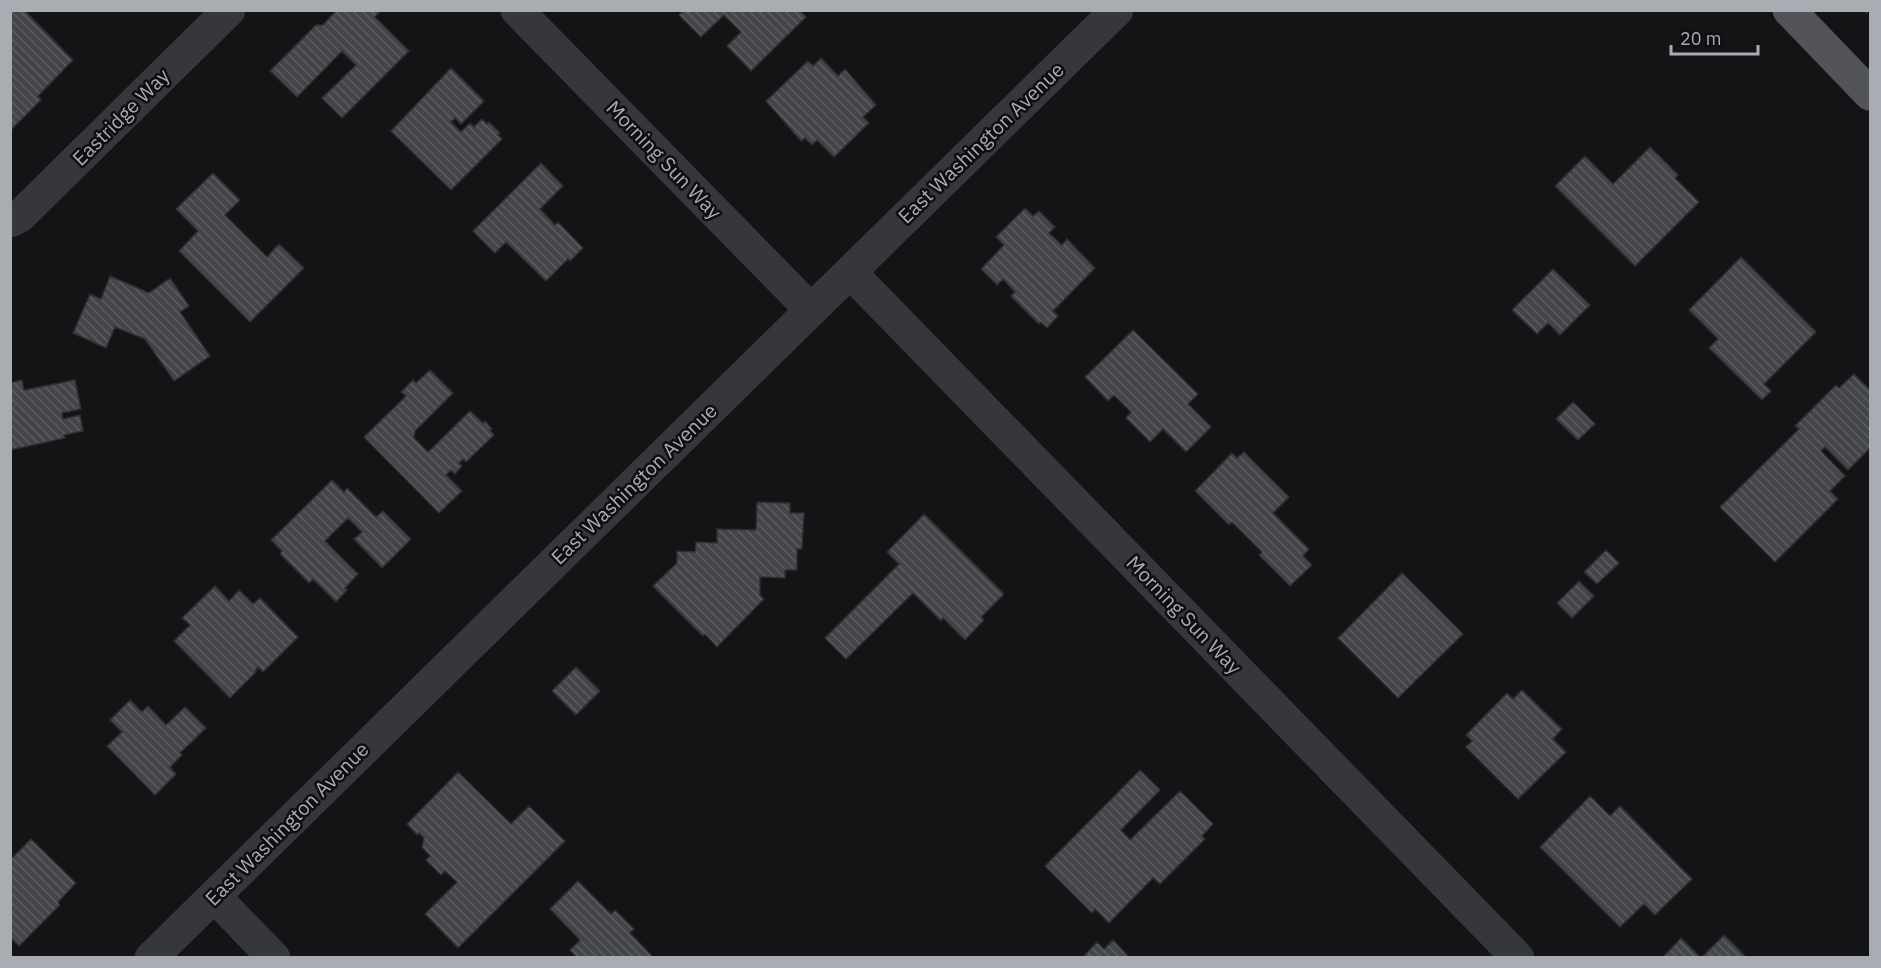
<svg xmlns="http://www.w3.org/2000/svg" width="1881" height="968" font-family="'IBM Plex Sans',sans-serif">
<defs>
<pattern id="building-back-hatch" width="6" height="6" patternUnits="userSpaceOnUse" patternTransform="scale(1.5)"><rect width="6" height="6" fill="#434548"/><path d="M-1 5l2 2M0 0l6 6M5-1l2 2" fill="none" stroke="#5b5d60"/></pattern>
</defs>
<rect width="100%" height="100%" fill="#141416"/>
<path fill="url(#building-back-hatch)" stroke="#2f2f31" stroke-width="1.5" d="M10,10H24L73,60L38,96L41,100L10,131Z
M337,10H381L375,17L409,51L342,118L322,98L356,65L342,51L297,97L270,71L316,25H323Z
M684,10H799L806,17L751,71L727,46L741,32L724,15L701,37L679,15Z
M821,58L838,76L845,69L876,105L863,117L869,123L834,157L817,140L812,145L805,138L801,141L766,101L808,61L813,66Z
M451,68L484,101L461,124L455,118L451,122L461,132L470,123L474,127L482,119L487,124L489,122L500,133L498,135L502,139L451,190L391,131Z
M1650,147L1678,175L1675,178L1699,202L1635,266L1555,186L1585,156L1613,184Z
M541,163L563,186L540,209L555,225L558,222L583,248L570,261L568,259L546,281L506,242L495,253L473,231Z
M213,173L240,200L225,215L267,257L279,244L304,268L250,322L179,251L198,231L176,209Z
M1025,208L1033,216L1039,211L1055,227L1049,233L1062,245L1067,239L1095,268L1053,311L1058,316L1047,328L1041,322L1039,324L1011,296L1015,292L1003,279L997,285L981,269L1004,245L996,237Z
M1741,257L1816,332L1764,384L1771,391L1762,400L1709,348L1718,339L1689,310Z
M1553,269L1590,305L1560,335L1548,323L1537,334L1512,310Z
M110,276L149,293L170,278L189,306L180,312L210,356L174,381L145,339L115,327L106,348L73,333L90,294L101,299Z
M1133,330L1198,394L1188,404L1211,427L1186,452L1163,429L1150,442L1126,418L1131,412L1114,395L1108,401L1085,377Z
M430,370L453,393L415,431L414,438L428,452L470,411L483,423L485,421L492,429L490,430L494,435L466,462L463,459L459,463L462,466L455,474L451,470L446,475L462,491L439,513L364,437L406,396L401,392L413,380L416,383Z
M1854,374L1870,390V448L1848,470L1825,447L1821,451L1845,476L1830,491L1838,499L1775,562L1720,507L1799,429L1795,426L1836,385L1839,388Z
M22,380L24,390L75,380L81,409L62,413L63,419L80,415L83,431L64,435L65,438L10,450V383Z
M1573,402L1595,424L1578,440L1556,419Z
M1244,452L1289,497L1273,513L1309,549L1303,556L1312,565L1290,586L1259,555L1262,552L1232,522L1229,525L1195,491L1232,453L1237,458Z
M332,480L344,492L347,488L376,517L383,511L411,539L382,568L354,539L362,532L348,518L325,541L358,574L345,588L347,590L336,602L313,579L309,583L280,554L282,551L271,540Z
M757,502L790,503V513H804L802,549H797V570H785V578L760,577V595L764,599L717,647L705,634L703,636L653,586L677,563V551L695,552L696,542L717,543V529L756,530Z
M924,514L1004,594L981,617L984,620L965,640L943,618L941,621L913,593L846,659L825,638L899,564L887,552Z
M1606,550L1619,563L1597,584L1584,572Z
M1402,573L1463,634L1398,698L1338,638Z
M1579,581L1594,596L1572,618L1557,603Z
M215,586L229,601L239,590L253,604L260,598L298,637L263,672L258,667L255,671L256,672L230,698L174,641L190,625L182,618Z
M576,667L600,691L576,715L552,691Z
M1522,690L1562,729L1553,739L1566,752L1518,799L1466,747L1472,741L1466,735L1507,693L1513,699Z
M130,700L142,712L148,706L166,725L185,707L206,728L180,753L182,755L170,767L176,774L155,795L107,746L122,732L110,720Z
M1140,770L1160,790L1121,830L1130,840L1180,791L1213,824L1202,836L1205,839L1160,884L1153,878L1109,923L1095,909L1092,913L1045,866Z
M458,772L511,824L529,806L565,841L458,948L425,914L457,882L445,871L441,875L426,860L430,856L422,847L424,838L419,833L417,835L407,824Z
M1590,796L1610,816L1620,806L1692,879L1655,915L1644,904L1620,927L1540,847Z
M31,839L76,883L58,902L60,905L19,946L10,937V860Z
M578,881L611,914L615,910L634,929L630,933L654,958H577L570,950L580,940L550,909Z
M1724,935L1747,958H1701Z
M1681,938L1701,958H1662Z
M1113,940L1130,958H1082L1097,942L1104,949Z"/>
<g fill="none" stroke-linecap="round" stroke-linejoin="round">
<path stroke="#3c3e41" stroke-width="4" stroke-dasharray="3 4.5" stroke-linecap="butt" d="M1866,10L1870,15"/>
<path stroke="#36373a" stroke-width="33" d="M517,10L811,310
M10,221L20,216L229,10
M850,272L1518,958
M214,896L274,958
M151,958L1117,10"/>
<path stroke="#525459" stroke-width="33" d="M1789,10L1870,94"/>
</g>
<g text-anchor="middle" stroke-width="5" stroke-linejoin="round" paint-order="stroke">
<g font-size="20" fill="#a8adb4" stroke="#0f0f11">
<text transform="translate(121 117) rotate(-45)" y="7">Eastridge Way</text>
<text transform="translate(981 143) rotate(-44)" y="7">East Washington Avenue</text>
<text transform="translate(664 160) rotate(46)" y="7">Morning Sun Way</text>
<text transform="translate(634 484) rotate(-44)" y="7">East Washington Avenue</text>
<text transform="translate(1184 615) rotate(46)" y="7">Morning Sun Way</text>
<text transform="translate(287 824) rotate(-45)" y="7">East Washington Avenue</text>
</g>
</g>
<rect width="1881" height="968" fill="none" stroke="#a8adb4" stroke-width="24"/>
<path d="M1671 45v9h87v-9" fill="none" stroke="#a8adb4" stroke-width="3"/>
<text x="1680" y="45" font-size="18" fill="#a8adb4" stroke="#0f0f11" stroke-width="4.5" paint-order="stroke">20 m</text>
</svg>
